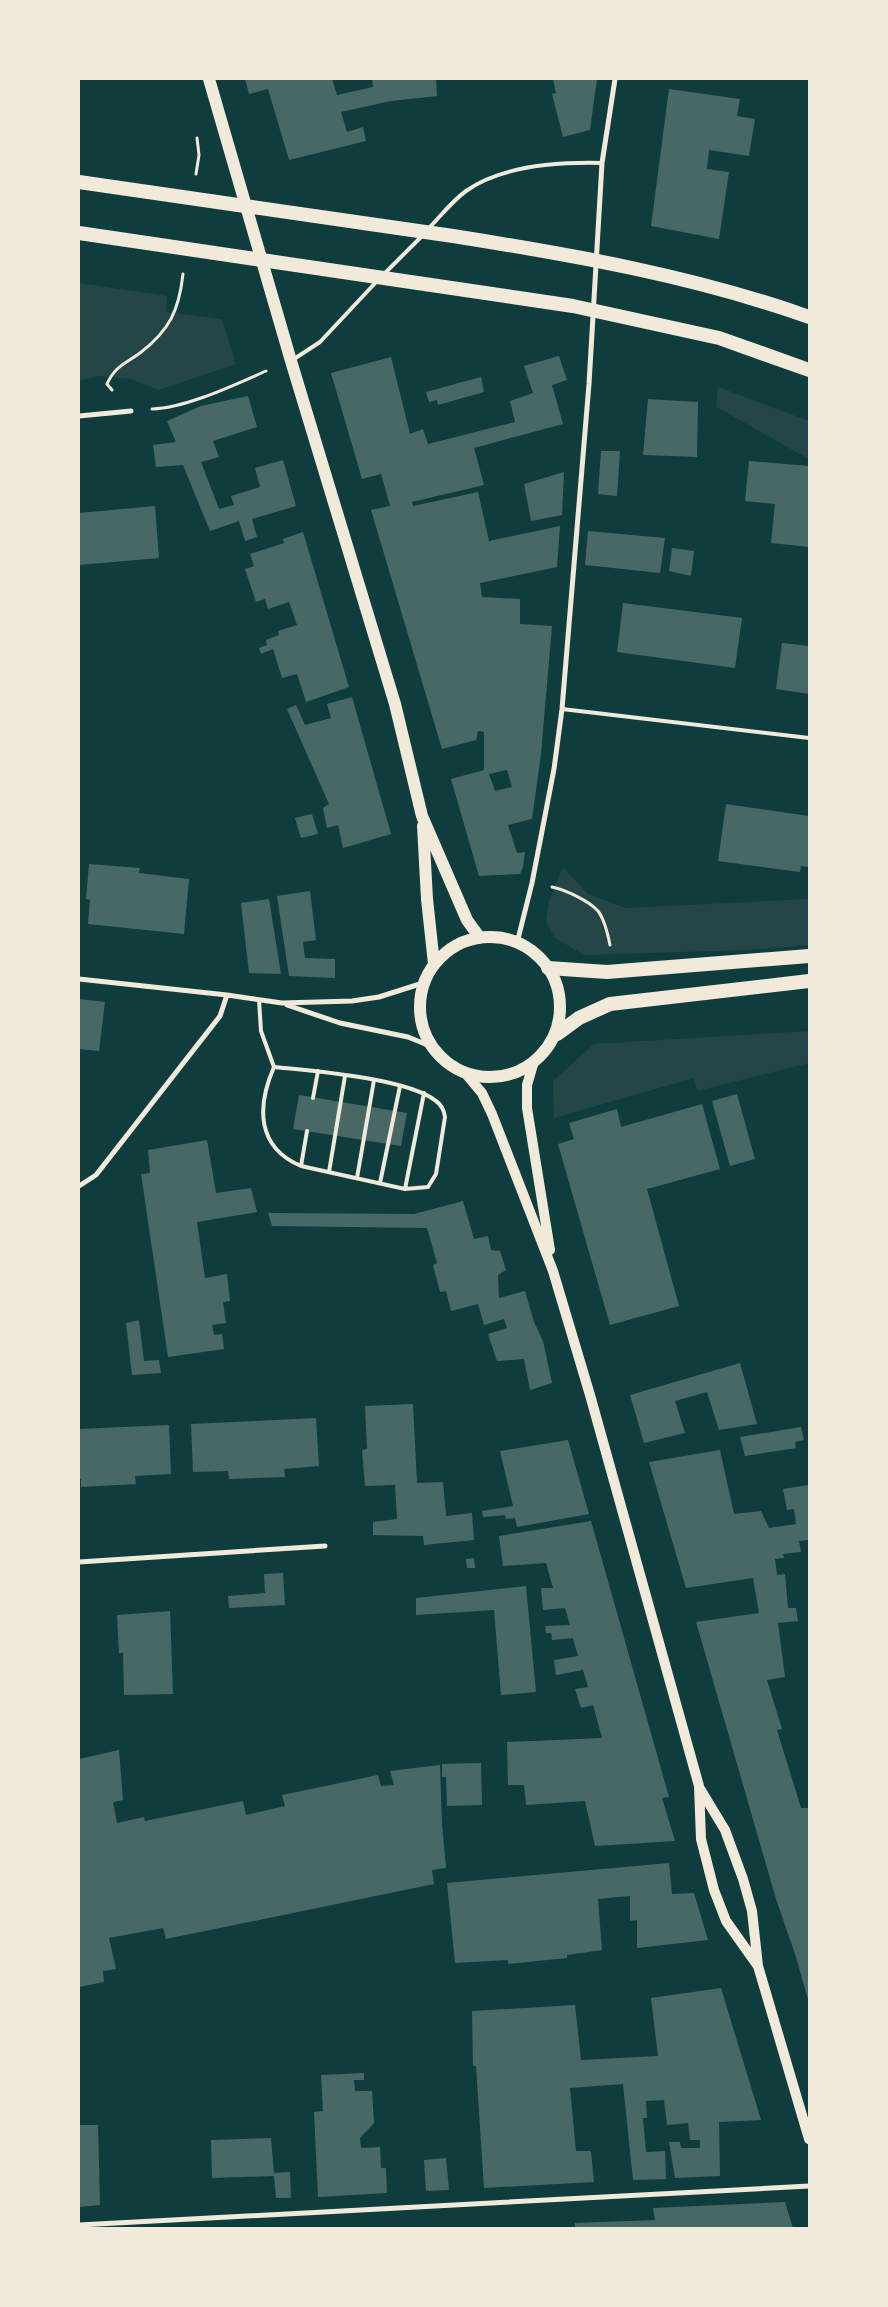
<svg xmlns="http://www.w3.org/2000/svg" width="888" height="2307" font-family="Jost,sans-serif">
<rect width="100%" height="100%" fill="#0f3d3e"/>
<path fill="#244646" d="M79,283L167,296L166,312L222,319L236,364L159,390L131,379L99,376L79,381Z
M718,387L809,421V459L716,407Z
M563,867L588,894L626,908L809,899V945L749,950L584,955L554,937L546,921L549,901Z
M809,1031V1063L697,1091L694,1078L554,1118L553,1081L594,1044Z"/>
<path fill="#486865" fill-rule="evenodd" d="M245,79H332L337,95L373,87L372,79H436L437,96L391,101L341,112L347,132L363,127L366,141L289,160L268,89L249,94Z
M553,79H597L590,130L563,137L552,94L556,93Z
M669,89L740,99L737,116L755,119L749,156L709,150L707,169L729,172L719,239L651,226Z
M559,356L567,380L552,385L563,424L474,448L484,485L412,502L413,506L478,492L489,541L560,526L557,567L480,583L482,597L520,599V624L552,626L541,754L532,819L508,825L517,853L525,852L523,867L520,874L479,876L451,779L484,770V732L478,731L476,740L442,749L371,510L390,506L381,474L362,479L331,373L391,357L410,434L423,429L428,444L515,422L510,401L533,393L524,366ZM507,770L512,787L495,791L489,774Z
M481,377L484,392L438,405L437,400L429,402L426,392Z
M248,396L257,427L213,441L219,457L201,462L219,509L234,505L231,496L260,487L255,468L283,460L296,506L252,519L257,537L245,541L239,521L210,531L183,465L156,467L153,445L176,442L167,421L201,406Z
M648,399L698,402L697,457L643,455Z
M601,451H620L617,496L598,494Z
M749,461L809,466V547L771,543L775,504L745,501Z
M564,472L562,515L531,521L524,484Z
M155,506L159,558L79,565V513Z
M588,531L665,538L660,573L585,565Z
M303,532L349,687L306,702L297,674L282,678L273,649L261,654L259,648L267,645L266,640L279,635L278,631L297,625L289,602L268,609L265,599L256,602L245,569L254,566L250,554L284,543L283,539Z
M672,548L694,551L691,576L669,571Z
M623,603L742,618L735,668L617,652Z
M782,643L809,646V694L776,689Z
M352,697L391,834L343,848L338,825L327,828L323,808L329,804L287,709L296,705L305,725L331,718L327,704Z
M726,804L809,816V867L801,866L800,872L718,861Z
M312,814L318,834L301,838L295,818Z
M89,864L140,868L139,873L189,879L184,934L88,924L90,900L86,899Z
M310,891L316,940L303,942L305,958L335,959V978L289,976L277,896Z
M269,899L281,974L249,973L241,903Z
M79,999L105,1002L99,1051L79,1049Z
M737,1094L755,1159L730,1166L712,1101Z
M299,1095L407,1113L401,1146L293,1129Z
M702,1104L720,1169L647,1189L679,1306L610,1325L558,1144L574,1139L569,1123L617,1109L621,1127Z
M207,1140L216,1193L251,1188L257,1212L197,1222L205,1278L227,1274L230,1301L223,1302L226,1323L212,1325L214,1335L222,1334L224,1349L168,1357L141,1174L150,1173L148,1150Z
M463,1201L474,1239L488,1236L491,1250L500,1251L506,1270L498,1275L499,1298L525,1291L534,1322L543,1341L552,1383L530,1390L524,1359L497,1361L488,1334L507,1328L504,1319L484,1325L478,1304L451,1311L446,1291L440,1292L433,1265L437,1263L427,1228L272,1226L268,1213L414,1214Z
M139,1320L144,1361L159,1360L161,1373L132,1375L126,1323Z
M740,1363L757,1424L719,1430L707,1392L675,1401L685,1433L644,1443L630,1395Z
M413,1404L417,1483L443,1482L446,1516L472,1513L474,1540L424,1545L423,1536L373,1535V1522L397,1519L395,1485L365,1486L362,1450L367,1449L365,1406Z
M316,1418L319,1466L284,1469L285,1477L229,1479L228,1471L193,1472L191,1424Z
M169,1425L171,1474L135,1476L136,1484L81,1487V1479H79V1429Z
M801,1427L804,1440L795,1442L796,1448L745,1456L740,1437Z
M568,1440L589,1514L517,1527L515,1518L506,1519L505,1515L483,1517L482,1511L513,1506L500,1451Z
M720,1450L734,1514L761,1511L769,1528L796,1524L794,1509L787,1510L783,1489L809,1485V1540L799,1541L801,1552L783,1554L784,1558L775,1559L777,1575L785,1574L788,1608H796L798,1621L778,1623L785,1677L767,1680L782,1729L777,1730L801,1808H809V2003L796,1957L776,1899L696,1622L759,1613L753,1578L686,1588L649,1462Z
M591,1521L669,1797L662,1798L675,1841L595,1846L585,1801L526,1805L524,1785H508L507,1742L602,1738L593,1705L581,1708L575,1689L588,1687L583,1670L556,1675L554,1660L578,1656L573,1638L552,1640L551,1633H546L545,1626L570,1625L565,1608L543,1610L541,1588H553L546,1563L503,1566L499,1536Z
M474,1558L475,1568H467L466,1559Z
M283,1573L285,1605L229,1608L228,1596L265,1593L264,1574Z
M526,1586L536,1692L501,1695L494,1610L416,1615V1598Z
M170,1611L173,1694L124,1695L123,1653H119L117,1615Z
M119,1750L123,1800L113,1802L117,1823L144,1817L145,1821L243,1801L246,1815L285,1806L282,1795L378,1775L381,1786L394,1785L390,1771L440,1765L442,1824L446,1868L432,1870L434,1884L166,1939L163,1928L109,1938L116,1969L103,1971L104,1982L79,1987V1759Z
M481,1763L482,1805L447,1806L446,1777H442V1764Z
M669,1863L672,1894L694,1893L708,1940L637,1948V1920L630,1921V1896L598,1899L602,1950L567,1955V1958L508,1964V1960L455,1963L447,1883Z
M721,1988L761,2120L719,2122L720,2176L675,2178L669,2142H680L681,2148H700V2140H690L688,2123L667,2125L664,2100L646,2101L647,2118H643L646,2152L665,2151L666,2179L633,2180L623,2084L570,2088L576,2151H591L594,2182L484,2188L476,2066H473L472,2011L575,2005L581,2060L658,2056L651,1998Z
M364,2073V2080H354L355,2091H372L374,2123L360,2138L361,2148L380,2147L381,2168H386L387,2193L318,2197L314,2112L323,2111L321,2075Z
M79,2125H98L100,2205L79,2207Z
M271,2138L274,2173L290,2172L291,2198H276L274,2176L212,2178L211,2140Z
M446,2158L449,2190L426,2191L424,2160Z
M785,2202L793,2228H575V2223L655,2220L653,2208Z"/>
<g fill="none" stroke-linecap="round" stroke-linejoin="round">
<path stroke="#f1e9da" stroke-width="3" d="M196,174L199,155L197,138
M112,390L107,384C115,366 125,364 140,353C170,330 179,310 183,274
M152,409C186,408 234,385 266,371
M552,887C566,890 589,901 598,911C605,920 608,935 610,945"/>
<path stroke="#f1e9da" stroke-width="4" d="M428,229C440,217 452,201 466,191C502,165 559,162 602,163
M384,274L422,236
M294,359L320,342L378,280
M562,709L809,738
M259,1000L261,1031L274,1067
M274,1067C312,1071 407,1078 436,1101C442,1105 444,1110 445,1117L436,1174L428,1187L405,1189L301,1166C256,1147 257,1106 274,1067Z
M313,1098L318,1071
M301,1166L307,1131
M329,1172L345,1076
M357,1178L374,1080
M380,1183L400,1086
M405,1189L424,1093"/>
<path stroke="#f1e9da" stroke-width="5" d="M79,416L131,411
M517,943L532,883L554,769L562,709L589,384L602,163L615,79
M79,979L227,995L282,1003L352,1001L379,997L423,983
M287,1005L340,1023L408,1037L430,1046
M79,1186L96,1175L220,1016L227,995
M79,1562L325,1546
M79,2225L809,2186"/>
<path stroke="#f1e9da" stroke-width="10" d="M534,1061L527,1085V1108L550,1250
M466,1074L482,1093L492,1114L553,1271L590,1395L699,1786L701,1839L714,1890L726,1921L758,1966
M699,1787L725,1830L743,1879L752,1911L758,1966L809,2139"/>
<path stroke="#f1e9da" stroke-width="12" d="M209,79L291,361L395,704L422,816L467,920L480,938
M423,826L427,899L434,964
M420 1007a70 70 0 1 1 140 0a70 70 0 1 1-140 0Z"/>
<path stroke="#f1e9da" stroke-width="14" d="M79,182C203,201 328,217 453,236C573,255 694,276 809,317
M79,233L573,306L719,338L809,370
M548,968L607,972L809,956
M557,1034L579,1018L610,1004L809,981"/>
</g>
<rect width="888" height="2307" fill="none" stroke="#f1e9da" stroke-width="160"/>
</svg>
